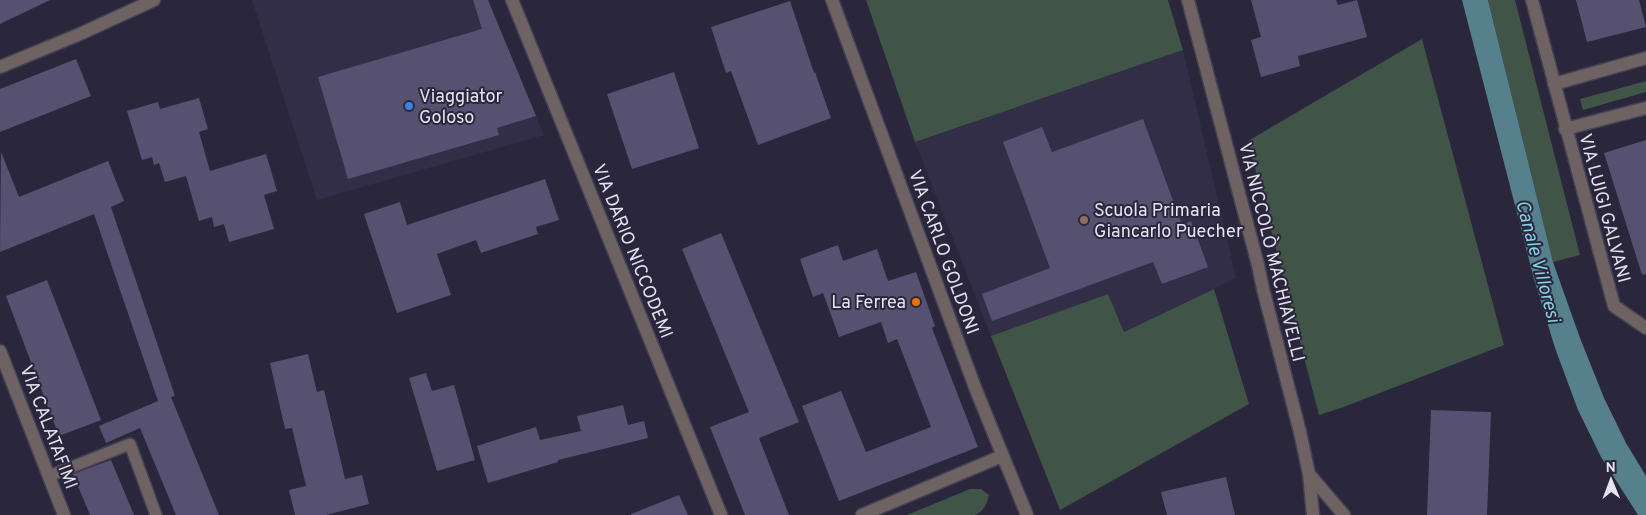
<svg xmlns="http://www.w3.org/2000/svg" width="1646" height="515" font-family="Overpass,sans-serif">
<rect width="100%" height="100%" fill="#2a263b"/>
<path fill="#332e48" d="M252,0H488L544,135L317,200Z
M1183,50L1236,278L1124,332L1108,294L991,336L915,142Z"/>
<path fill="#405448" d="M866,0H1168L1183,50L915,142Z
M1488,0H1515L1580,255L1553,262Z
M1422,39L1504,345L1341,408L1319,415L1248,141Z
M1646,81V92L1583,110L1580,99Z
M1214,289L1249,404L1060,510L991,336L1108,294L1124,332Z
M970,489H981L989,495C987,504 984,511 975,515H907Z"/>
<path fill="#55808c" d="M1462,0H1488L1553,262L1580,338L1604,398L1626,443L1646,476V515H1638L1601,457L1578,410L1555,348L1534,279Z"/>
<path fill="#575171" d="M0,0H50L0,24Z
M473,0H488L536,116L497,128L499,135L348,179L318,77L482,29Z
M1251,0H1336L1338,5L1357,0L1367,37L1298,56L1300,66L1261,77L1251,40L1261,37Z
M1576,0H1639L1646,27L1587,42Z
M790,1L814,73L815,72L831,118L758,145L731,71L726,73L711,27Z
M76,59L91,96L0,132V89Z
M674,72L699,148L632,169L607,94Z
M199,98L208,129L199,132L210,171L266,154L277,191L264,195L274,229L229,242L224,224L214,227L212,217L199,221L186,176L165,182L159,163L154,165L152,157L142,160L127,111L158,102L160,109Z
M1143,119L1182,225L1191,221L1208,267L1162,284L1153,262L992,321L982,294L1050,268L1003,142L1042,127L1052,152Z
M1646,140V274L1642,275L1604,153Z
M1,152L19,197L108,161L124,201L111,207L175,396L171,397L219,515H176L140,428L106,443L99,426L158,401L94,214L0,252Z
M545,179L559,220L536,227L538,234L481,253L476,240L437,254L451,295L397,313L364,214L400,202L407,225Z
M721,233L799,422L759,438L789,515H745L710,427L749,412L682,249Z
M838,245L843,261L877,249L888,281L916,272L935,326L932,328L978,447L839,501L802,406L841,391L866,452L931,427L897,339L888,343L881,322L839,337L823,293L813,297L800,259Z
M47,280L101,420L59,436L6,296Z
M308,354L317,392L324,390L345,479L362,475L369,504L326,515H295L289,490L306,486L292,428L285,429L270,363Z
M426,373L432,391L454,385L475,460L437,471L409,378Z
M623,405L628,425L644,421L648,438L558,460V462L488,483L477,446L536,427L540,440L581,431L577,416Z
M1431,410L1491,412L1487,515H1427Z
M111,460L134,515H90L73,474Z
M1226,477L1235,515H1167L1161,492Z
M679,495L688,515H631V514Z"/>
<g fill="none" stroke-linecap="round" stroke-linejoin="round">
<g stroke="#444155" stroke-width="14">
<path id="service" d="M49,476L130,444L156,515"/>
</g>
<g stroke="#444155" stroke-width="15">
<path id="minor" d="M512,0L721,515
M832,0L976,390L1027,515
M1188,0L1258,265L1263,289L1300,432L1309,474L1313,515
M1532,0L1614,306L1646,328
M1554,84L1646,58
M1565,129L1646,108
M0,351L64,515
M1309,474L1344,515
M862,515L1002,456"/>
</g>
<g stroke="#444155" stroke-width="15">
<path id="tertiary" d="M0,67L80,34L154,0"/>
</g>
<use href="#service" stroke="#6f6263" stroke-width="11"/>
<use href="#minor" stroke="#6f6263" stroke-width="12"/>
<use href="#tertiary" stroke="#6f6263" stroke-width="12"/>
</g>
<circle fill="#3f7fe0" stroke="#2a263b" stroke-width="2" cx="409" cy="106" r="5"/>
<circle fill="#8d6e63" stroke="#2a263b" stroke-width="2" cx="1084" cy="220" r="5"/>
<circle fill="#e8710a" stroke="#2a263b" stroke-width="2" cx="916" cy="302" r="5"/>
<g text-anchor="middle" stroke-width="4" stroke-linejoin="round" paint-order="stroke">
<g font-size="18" fill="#e6e4f2" stroke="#2a263b" text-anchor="start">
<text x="419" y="102">Viaggiator<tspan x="419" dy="21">Goloso</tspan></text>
<text x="1094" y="216">Scuola Primaria<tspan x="1094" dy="21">Giancarlo Puecher</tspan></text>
<text x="906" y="308" text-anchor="end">La Ferrea</text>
</g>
<g font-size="18" fill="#e6e4f2" stroke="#2a263b">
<text transform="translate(1605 208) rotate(75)" y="6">VIA LUIGI GALVANI</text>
<text transform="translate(633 251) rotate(68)" y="6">VIA DARIO NICCODEMI</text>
<text transform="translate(944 252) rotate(70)" y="6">VIA CARLO GOLDONI</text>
<text transform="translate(1272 252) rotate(76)" y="6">VIA NICCOLÒ MACHIAVELLI</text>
<text transform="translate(49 427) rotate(69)" y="6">VIA CALATAFIMI</text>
</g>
<g font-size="19" font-style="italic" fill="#86d3e7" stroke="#2a263b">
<text transform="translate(1539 261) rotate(75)" y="7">Canale Villoresi</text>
</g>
</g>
<g transform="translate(1611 480) rotate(359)" stroke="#2a263b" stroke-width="4" paint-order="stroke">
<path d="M0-4L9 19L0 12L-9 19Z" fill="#e6e4f2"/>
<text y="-8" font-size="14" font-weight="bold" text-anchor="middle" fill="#e6e4f2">N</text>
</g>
</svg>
